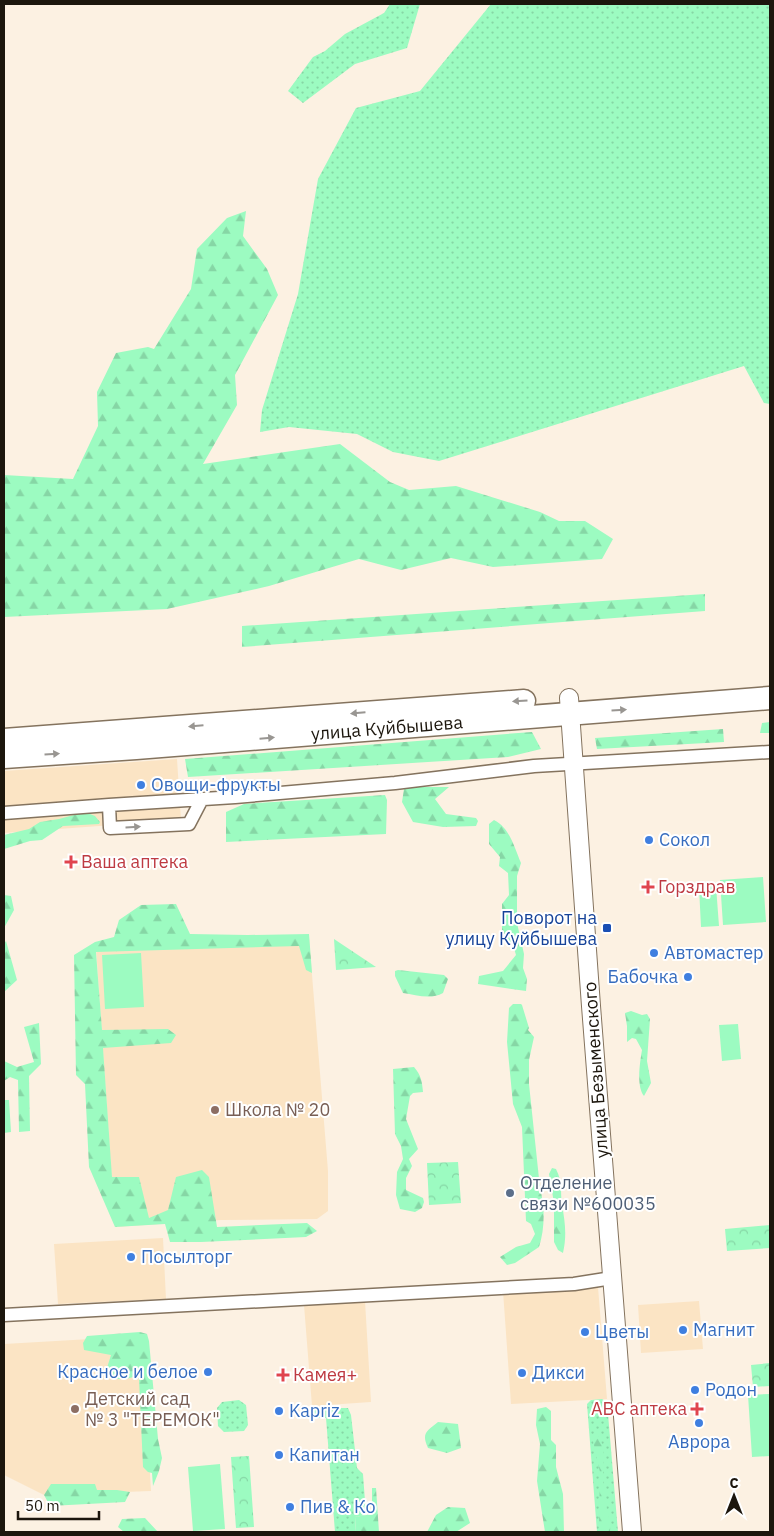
<svg xmlns="http://www.w3.org/2000/svg" width="774" height="1536" font-family="'IBM Plex Sans',sans-serif">
<defs>
<pattern id="grass-dots" width="8" height="8" patternUnits="userSpaceOnUse" patternTransform="scale(1.25)"><rect width="8" height="8" fill="#9cfbc1"/><path d="M2 2h.1M6 6h.1" fill="none" stroke="#86d6a5" stroke-width="1.8" stroke-linecap="round"/></pattern>
<pattern id="forest-firs" width="22" height="20" patternUnits="userSpaceOnUse" patternTransform="scale(1.25)"><rect width="22" height="20" fill="#9cfbc1"/><path d="M5 1l3.5 6h-7zM16 11l3.5 6h-7z" fill="#86d6a5"/></pattern>
<pattern id="park-crowns" width="20" height="18" patternUnits="userSpaceOnUse" patternTransform="scale(1.25)"><rect width="20" height="18" fill="#9cfbc1"/><path d="M2 6a3 3 0 1 1 6 0M12 15a3 3 0 1 1 6 0" fill="none" stroke="#86d6a5"/></pattern>
</defs>
<rect width="100%" height="100%" fill="#fcf1e2"/>
<path fill="#fbe4c4" d="M177,759L181,820L4,833V771Z
M309,938L328,1171V1211L317,1219L221,1220L115,1227L96,948Z
M163,1238L166,1299L58,1304L54,1244Z
M598,1287L607,1399L511,1404L503,1291Z
M365,1301L371,1402L312,1406L304,1305Z
M699,1301L703,1349L641,1353L638,1305Z
M142,1336L151,1491L44,1495L4,1475V1344Z"/>
<path fill="url(#grass-dots)" d="M390,4H420L407,48L355,64L303,103L288,91L313,57L325,51L345,34L384,13Z
M491,4H770V404L764,403L744,366L439,461L393,452L357,434L289,427L260,432L262,410L298,294L318,179L356,108L420,91Z
M602,1399L607,1402L618,1532H597L587,1404L591,1400Z
M239,1400L246,1405L248,1425L244,1431L224,1432L218,1426L217,1408L222,1402Z
M314,1408H348L351,1415L357,1468L363,1474L366,1515L355,1517L356,1532H335L326,1418H316L314,1412Z"/>
<path fill="url(#forest-firs)" d="M246,211L243,236L267,269L278,295L235,375L237,405L203,464L340,444L390,482L409,490L456,486L540,512L559,521H585L613,539L602,559L493,567L451,558L401,570L359,559L269,586L167,609L4,617V475L73,479L98,426L97,392L116,353L148,347L154,349L191,289L197,249L227,218Z
M705,594V611L242,647V626Z
M770,722V733H760L762,723Z
M723,729L724,742L597,749L595,738Z
M532,732L541,749L508,757L188,777L185,759Z
M408,787H449L435,799L446,814L476,818L478,821L476,826L443,827L413,822L402,802L404,789Z
M385,795L387,800L386,834L226,842V812L244,804Z
M85,812L95,816L100,822L99,824L63,826L42,840L30,841L4,849V835L29,829L40,822L59,819Z
M494,820C510,828 514,847 521,863L517,876V923L524,954L523,968L527,979L526,991L478,984L479,976L503,971L516,955L513,945L503,941L502,938V904L509,895L508,873L499,866L500,857L489,844V824Z
M4,895L11,896L14,910L4,928Z
M176,904L190,934L248,935L309,934L312,973L306,970L299,946L96,952L102,1030L168,1029L176,1035L171,1043L103,1048L112,1177H139L149,1218L168,1210L176,1177L202,1170L209,1177L217,1227L307,1223L317,1231L306,1237L201,1242H170L165,1224L115,1227L89,1167L85,1084L76,1075L74,955L95,942L114,937L119,920L141,905Z
M6,941L17,980L4,992V944Z
M398,970L444,975L448,979L443,993C431,1000 416,995 403,993L395,976V971Z
M513,1004H521L522,1005L529,1028L528,1030L534,1037L529,1060V1084L540,1188C545,1207 545,1228 539,1247L515,1263L507,1265L500,1257L516,1247L530,1243L535,1234L531,1224L526,1221L522,1127L513,1104L507,1042L509,1008Z
M631,1011L642,1015L647,1014L650,1019L647,1061L651,1083L644,1096C636,1086 640,1062 642,1050L636,1039L632,1038L627,1042V1026L625,1013Z
M39,1023L41,1064L29,1076L30,1131L19,1132L18,1080L10,1077L4,1081V1061L17,1067L34,1062L24,1027Z
M414,1067C421,1075 422,1081 423,1092L413,1093L410,1096L406,1119L418,1149L409,1159L412,1166L406,1178V1190L423,1198L424,1202L422,1208L415,1212L400,1209L396,1195L397,1172L403,1159L401,1146L395,1134L393,1069Z
M552,1168L556,1169C563,1183 560,1190 562,1205C565,1221 567,1236 563,1253L558,1250L554,1242V1203L549,1174Z
M140,1332L147,1334L149,1341L158,1439L162,1458L159,1471L153,1486L152,1473L148,1472L143,1467L139,1379L137,1376L126,1379H114L106,1371L111,1355L84,1350L83,1343L87,1336Z
M546,1407L551,1411V1440L556,1445V1467L563,1494L564,1532H545L537,1481L540,1444L536,1425L537,1409Z
M438,1422L458,1424L461,1448L447,1453L428,1448C421,1433 427,1431 438,1422Z
M597,1434C607,1448 603,1461 603,1476C603,1484 604,1492 605,1500C607,1511 611,1520 610,1532L601,1531L599,1525L600,1472L593,1441Z
M51,1484H95L97,1490H117L130,1492L125,1502L50,1506L44,1495Z
M372,1488H376L379,1532H356L355,1517L372,1514Z
M448,1507L465,1508L470,1523L456,1532H427L436,1515Z
M145,1518L158,1532H124L118,1527L122,1519Z"/>
<path fill="url(#park-crowns)" d="M334,939L376,967L336,970Z
M458,1162L461,1203L429,1205L427,1163Z
M770,1225V1248L727,1251L725,1229Z
M770,1363V1386L753,1387L751,1365Z
M249,1456L254,1527L236,1528L231,1457Z"/>
<path fill="#9cfbc1" d="M763,877L766,922L723,925L720,880Z
M716,886L719,926L701,927L699,887Z
M141,953L144,1007L105,1009L102,955Z
M738,1024L741,1059L722,1061L719,1025Z
M4,1100H9L11,1132L4,1133Z
M770,1394V1456L752,1457L748,1395Z
M220,1464L225,1529L193,1531L188,1467Z"/>
<g fill="none" stroke-linecap="round" stroke-linejoin="round">
<g stroke="#84735e" stroke-width="15">
<path id="street" d="M109,805L110,828L189,824L202,799
M4,813L109,805L235,797L395,783L534,766L770,752
M4,1315L574,1284L612,1278"/>
</g>
<g stroke="#84735e" stroke-width="20">
<path id="secondary" d="M569,698L591,1006L632,1532"/>
</g>
<g stroke="#84735e" stroke-width="25">
<g id="highway">
<path d="M4,740L524,701"/>
<path id="s1" d="M4,757L136,748L770,698"/>
</g>
</g>
<use href="#street" stroke="#fff" stroke-width="12"/>
<use href="#secondary" stroke="#fff" stroke-width="18"/>
<use href="#highway" stroke="#fff" stroke-width="22"/>
</g>
<defs><path id="oneway-solid" d="M-6-.8H1V-3.2L6.5 0L1 3.2V.8H-6Z" transform="scale(1.25)"/></defs>
<g fill="#999692">
<use href="#oneway-solid" transform="translate(520 701) rotate(176)"/>
<use href="#oneway-solid" transform="translate(619 710) rotate(-4)"/>
<use href="#oneway-solid" transform="translate(358 713) rotate(175)"/>
<use href="#oneway-solid" transform="translate(196 726) rotate(175)"/>
<use href="#oneway-solid" transform="translate(267 738) rotate(-5)"/>
<use href="#oneway-solid" transform="translate(52 754) rotate(-4)"/>
<use href="#oneway-solid" transform="translate(133 827) rotate(-3)"/>
</g>
<g fill="#3f7fe0" stroke="#fff" stroke-width="2">
<circle cx="141" cy="785" r="5"/>
<circle cx="649" cy="840" r="5"/>
<circle cx="654" cy="953" r="5"/>
<circle cx="688" cy="977" r="5"/>
<circle cx="131" cy="1257" r="5"/>
<circle cx="683" cy="1330" r="5"/>
<circle cx="585" cy="1332" r="5"/>
<circle cx="208" cy="1372" r="5"/>
<circle cx="522" cy="1373" r="5"/>
<circle cx="695" cy="1390" r="5"/>
<circle cx="279" cy="1411" r="5"/>
<circle cx="699" cy="1423" r="5"/>
<circle cx="279" cy="1455" r="5"/>
<circle cx="290" cy="1507" r="5"/>
</g>
<g fill="#e0444e" stroke="#fff" stroke-width="2">
<path d="M68.5 854.5h5v5h5v5h-5v5h-5v-5h-5v-5h5z"/>
<path d="M645.5 879.5h5v5h5v5h-5v5h-5v-5h-5v-5h5z"/>
<path d="M280.5 1367.5h5v5h5v5h-5v5h-5v-5h-5v-5h5z"/>
<path d="M694.5 1401.5h5v5h5v5h-5v5h-5v-5h-5v-5h5z"/>
</g>
<rect fill="#1a4fb4" stroke="#fff" stroke-width="2" x="602" y="923" width="10" height="10" rx="2.5"/>
<g fill="#8d6e63" stroke="#fff" stroke-width="2">
<circle cx="215" cy="1110" r="5"/>
<circle cx="75" cy="1409" r="5"/>
</g>
<circle fill="#5c6f8a" stroke="#fff" stroke-width="2" cx="510" cy="1193" r="5"/>
<g text-anchor="middle" stroke-width="4" stroke-linejoin="round" paint-order="stroke">
<g font-size="18" fill="#1c160d" stroke="#fff">
<text dy="6" stroke="none"><textPath href="#s1" startOffset="384">улица Куйбышева</textPath></text>
<text transform="translate(596 1070) rotate(-94)" y="6">улица Безыменского</text>
</g>
<g font-size="18" fill="#366cbe" stroke="#fff" text-anchor="start">
<text x="151" y="791">Овощи-фрукты</text>
<text x="659" y="846">Сокол</text>
<text x="664" y="959">Автомастер</text>
<text x="678" y="983" text-anchor="end">Бабочка</text>
<text x="141" y="1263">Посылторг</text>
<text x="693" y="1336">Магнит</text>
<text x="595" y="1338">Цветы</text>
<text x="198" y="1378" text-anchor="end">Красное и белое</text>
<text x="532" y="1379">Дикси</text>
<text x="705" y="1396">Родон</text>
<text x="289" y="1417">Kapriz</text>
<text x="699" y="1448" text-anchor="middle">Аврора</text>
<text x="289" y="1461">Капитан</text>
<text x="300" y="1513">Пив &amp; Ко</text>
</g>
<g font-size="18" fill="#be3a42" stroke="#fff" text-anchor="start">
<text x="81" y="868">Ваша аптека</text>
<text x="658" y="893">Горздрав</text>
<text x="293" y="1381">Камея+</text>
<text x="687" y="1415" text-anchor="end">АВС аптека</text>
</g>
<g font-size="18" fill="#164399" stroke="#fff" text-anchor="end">
<text x="597" y="924">Поворот на<tspan x="597" dy="21">улицу Куйбышева</tspan></text>
</g>
<g font-size="18" fill="#785e54" stroke="#fff" text-anchor="start">
<text x="225" y="1116">Школа № 20</text>
<text x="85" y="1405">Детский сад<tspan x="85" dy="21">№ 3 "ТЕРЕМОК"</tspan></text>
</g>
<g font-size="18" fill="#4e5e75" stroke="#fff" text-anchor="start">
<text x="520" y="1189">Отделение<tspan x="520" dy="21">связи №600035</tspan></text>
</g>
</g>
<rect width="774" height="1536" fill="none" stroke="#1c160d" stroke-width="10"/>
<g transform="translate(734 1496)" stroke="#ffffff" stroke-width="4" paint-order="stroke">
<path d="M0-4L9 19L0 12L-9 19Z" fill="#1c160d"/>
<text y="-8" font-size="14" font-weight="bold" text-anchor="middle" fill="#1c160d">С</text>
</g>
<path d="M18 1511v8h81v-8" fill="none" stroke="#1c160d" stroke-width="2.5"/>
<text x="25" y="1511" font-size="15" fill="#1c160d" stroke="#ffffff" stroke-width="4" paint-order="stroke">50 m</text>
</svg>
